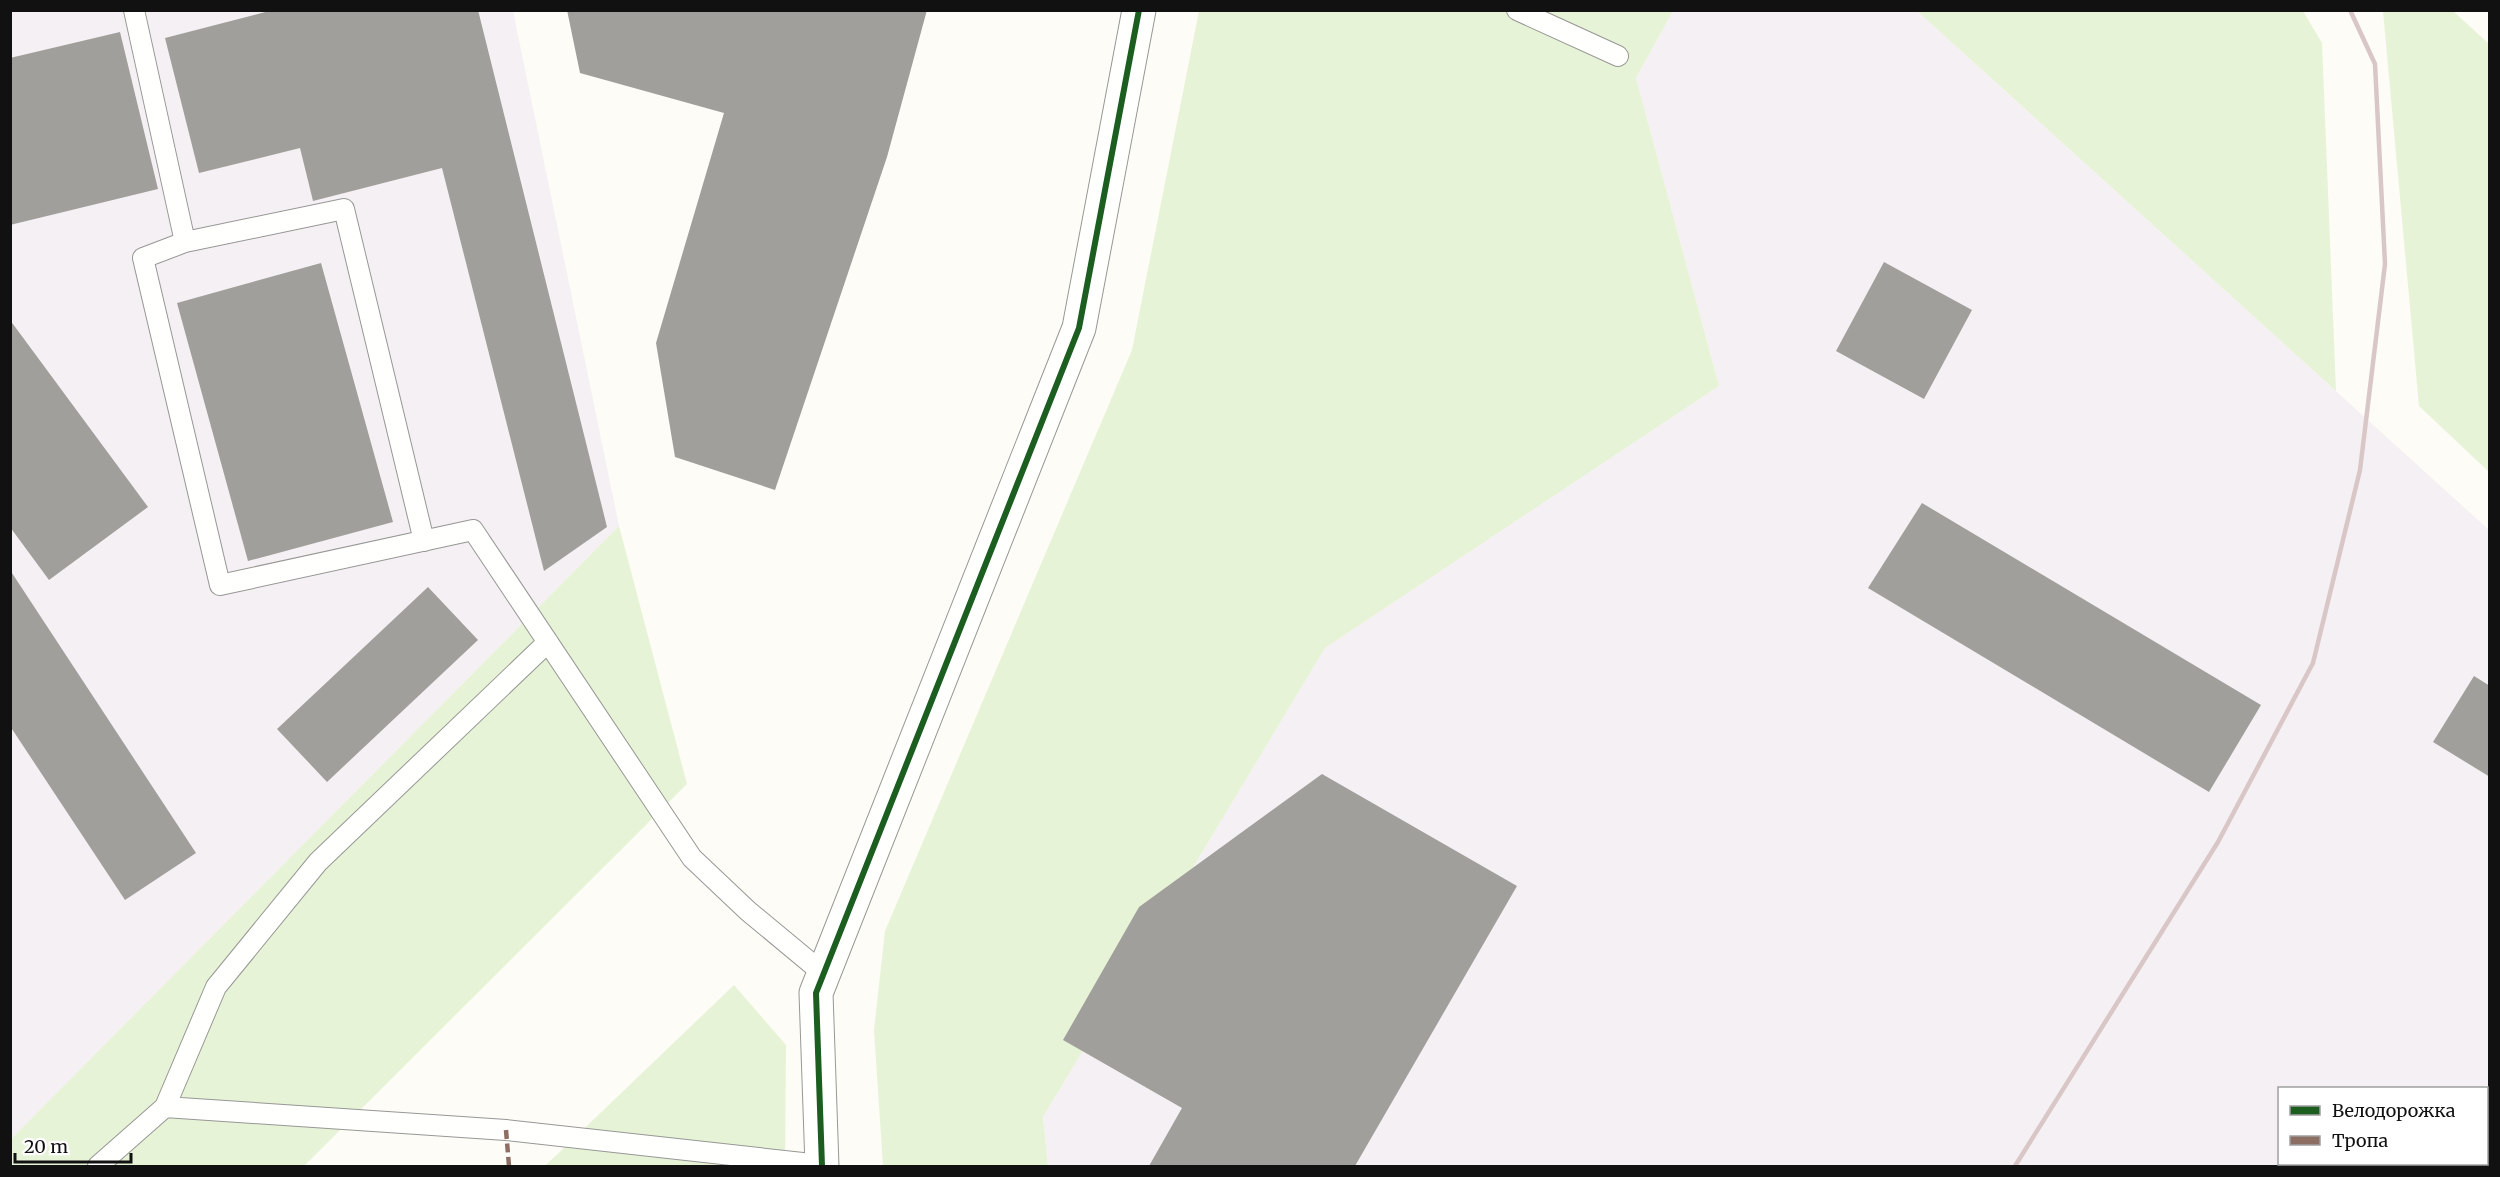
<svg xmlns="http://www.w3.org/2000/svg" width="2500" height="1177" font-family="Merriweather,serif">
<rect width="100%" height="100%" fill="#fdfcf7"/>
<path fill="#f5f0f3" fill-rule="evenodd" d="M11,11H513L619,526L11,1139Z
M1673,11H1917L2489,530V1166H1048L1043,1117L1325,648L1719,386L1636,78ZM2280,1088H2486V1164H2280Z"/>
<path fill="#e7f3d7" d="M1199,11H1673L1636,78L1719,386L1325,648L1043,1117L1048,1166H883L874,1030L885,931L1132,350Z
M1917,11H2303L2322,43L2336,391Z
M2383,11H2453L2489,44V472L2419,406Z
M619,526L687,784L304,1166H11V1139Z
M734,985L786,1045L785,1166H545Z"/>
<path fill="#a19f9c" d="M273,10H478L607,527L544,571L442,168L313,201L300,148L199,173L165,38Z
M567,10H927L887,157L775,490L675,457L656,343L724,113L580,73Z
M120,32L158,189L10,225V58Z
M1884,262L1972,310L1924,399L1836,351Z
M321,263L393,522L248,561L177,303Z
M10,320L148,507L49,580L10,527Z
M1922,503L2261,705L2209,792L1868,588Z
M10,570L196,853L125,900L10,726Z
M428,587L478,640L327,782L277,729Z
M2474,676L2490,686V777L2433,742Z
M1322,774L1517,886L1355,1166H1149L1182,1108L1063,1040L1139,907Z
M2324,1164H2460L2465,1166H2322Z"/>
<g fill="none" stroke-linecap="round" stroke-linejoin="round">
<g stroke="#979795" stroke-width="22">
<path id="lane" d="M134,10L185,242L143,258L220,585L473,530L692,858L748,911L824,974
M1517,10L1618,56
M185,242L344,209L424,541
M165,1107L216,987L318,862L548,642
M98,1166L165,1107L506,1130L821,1165"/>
</g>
<g stroke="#979795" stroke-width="35">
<path id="street" d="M822,1166L816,993L1079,328L1139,10"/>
</g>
<use href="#lane" stroke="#fffffe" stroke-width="20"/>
<use href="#street" stroke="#fffffe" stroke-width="33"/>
<path stroke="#d9c6c7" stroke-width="4.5" d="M2015,1166L2218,842L2313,663L2360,470L2385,264L2375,64L2350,10"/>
<path stroke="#8d6e63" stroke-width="4.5" stroke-dasharray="9 4.5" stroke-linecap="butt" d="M506,1130L509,1166"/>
<g stroke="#fff" stroke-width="10">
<path id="cycleway" d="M822,1166L816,993L1079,328L1139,10"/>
</g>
<use href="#cycleway" stroke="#1b5e20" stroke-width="6"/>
</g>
<rect width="2500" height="1177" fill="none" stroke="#111111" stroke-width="24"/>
<rect x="2278" y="1087" width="210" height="78" fill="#ffffff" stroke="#a0a0a0" stroke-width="1.5"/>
<rect x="2290" y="1106" width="30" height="9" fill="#1b5e20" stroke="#a0a0a0" stroke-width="1.5"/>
<text x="2332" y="1117" font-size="18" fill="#111111">Велодорожка</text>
<rect x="2290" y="1136" width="30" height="9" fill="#8d6e63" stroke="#a0a0a0" stroke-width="1.5"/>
<text x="2332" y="1147" font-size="18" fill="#111111">Тропа</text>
<path d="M15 1153v9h116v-9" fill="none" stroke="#111111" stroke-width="3"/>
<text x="24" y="1153" font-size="18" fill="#111111" stroke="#ffffff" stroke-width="4.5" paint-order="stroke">20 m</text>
</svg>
